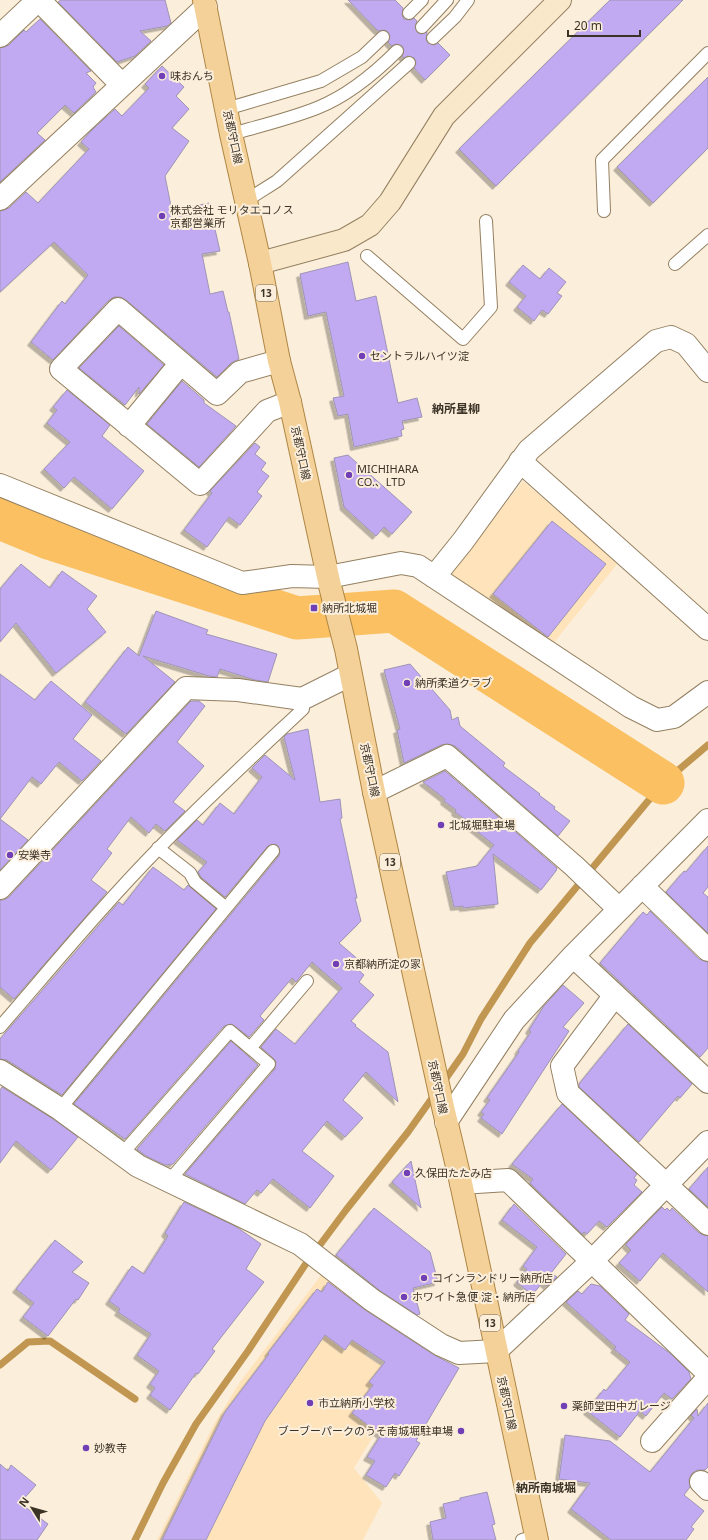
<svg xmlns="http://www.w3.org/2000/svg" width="708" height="1540" font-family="'Noto Sans','Noto Sans JP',sans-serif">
<defs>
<filter id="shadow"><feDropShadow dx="-3.5" dy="3.5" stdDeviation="0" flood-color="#0004"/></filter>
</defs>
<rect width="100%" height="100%" fill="#fbeedb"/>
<path fill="#fee3bb" d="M523,481L618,563L548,650L446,580Z
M322,1274L387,1322L365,1355L406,1382L354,1468L382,1503L363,1540H157L214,1424L240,1382Z"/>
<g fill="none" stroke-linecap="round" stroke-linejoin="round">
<path stroke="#c19650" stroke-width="7" d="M442,1084L463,1054L481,1019L530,943L663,783L708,745
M0,1365L28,1342L50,1341L135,1399
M135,1540L163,1483L196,1424L248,1351L305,1265L346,1210L408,1132L435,1094"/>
<path stroke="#fac061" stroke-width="43" d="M0,518L49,538L297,618L394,611L663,783"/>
</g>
<path fill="#c1aaf2" stroke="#9e94b5" filter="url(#shadow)" d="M61,0H165L171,23L167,26L140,31L151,41L135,56L117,62L58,2Z
M348,0H395L403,8L402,15L404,19L411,20L414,18L417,21L415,26L417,32L421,34L427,32L426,39L428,43L434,45L438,43L450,55L425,80L414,68L416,62L414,58L408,56L404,58L402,56L404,50L402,46L396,44L392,46L388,42L390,36L388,32L385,30L378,31Z
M610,0H683L496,186L459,149Z
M40,19L91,71L86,73L96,83L93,87L96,92L74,113L65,105L37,133L45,140L0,182V48L9,45L24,30L26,32Z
M162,66L184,87L176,96L189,109L172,128L189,141L165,176L172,211L209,203L220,251L202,254L210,294L223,291L228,312H229L239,359L231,363L217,377L126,300L120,297H114L109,300L53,360L31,342L62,301L65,304L88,275L54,242L0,292V211L9,208L26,192L38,203L89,149L81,142L92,130L115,109L122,116L149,88L145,84Z
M708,77V148L653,203L617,167Z
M348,262L356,301L376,296L398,403L417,398L422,417L402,421L404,429L401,430L402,436L354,447L348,414L338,416L333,398L344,396L326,312L308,316L300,274Z
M523,265L540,279L549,268L566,282L557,293L562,296L548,314L542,310L534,321L517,307L526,296L509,282Z
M119,326L164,365L139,394V387L125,405L79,368Z
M182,381L204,400V403L236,426L199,467L147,424Z
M67,390L110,425L102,436L144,471L112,509L74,477L64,488L44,469L70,442L47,423L57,410L53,407Z
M255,443L260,447L255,454L266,463L261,470L269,476L257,492L262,496L240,525L229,517L207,547L184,530L212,493L210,491Z
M348,455L412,512L392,534L384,527L376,536L344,507L334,458Z
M552,521L606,564L548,637L493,594Z
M21,564L50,588L62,571L97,596L87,609L106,632L56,673L16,623L0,642V589Z
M156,611L208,630L206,634L277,654L268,682L255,680L220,669L217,677L209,676L143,656L175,682L126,734L85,702L128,647L139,656Z
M410,664L450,710L452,720L458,717L460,726L505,763L503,766L540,794L539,795L555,807L554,809L570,821L558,836L455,746L448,744L441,745L404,763L397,730L400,729L384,670Z
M0,674L35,700L51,681L92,715L73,739L101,761L82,781L59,762L41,784L32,777L0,819L28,840L0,870Z
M191,701H199L205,706L177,742L204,766L173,802L185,811L165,831L156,824L149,833L131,817L107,849L112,853L91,880L107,892L14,999L0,987V900H4L9,897Z
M308,729L320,802L340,799L342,818L340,819L357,898H355L361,921L339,943L360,961L355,967L364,975L359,982L374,995L351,1021L356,1025L355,1026L388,1052L398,1102L366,1072L343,1100L363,1118L345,1137L327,1121L302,1151L334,1176L310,1208L273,1179L261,1193L257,1190L245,1204L185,1174L275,1069L276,1061L261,1047L276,1029L295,1044L342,988L312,962L296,982L292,978L260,1016L264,1020L249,1037L232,1024L224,1026L125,1139L74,1104L279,856L280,852L278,846L275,844L268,846L225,897L201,877L198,872L207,862L177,840L197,820L203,825L220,803L234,814L262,777L252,768L265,755L295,780L284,737L287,734Z
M445,771L557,868L556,871L541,890L493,854L498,904L463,908V906L454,907L446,872L477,866L494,845L468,824L469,822L455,812L456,810L444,801L445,799L423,782Z
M708,846V887L703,893L708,897V933L666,892L684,871L686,872Z
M153,867L184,890L188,885L216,909L62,1095L7,1060L0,1059V1039L119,902L123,905Z
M650,911L699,959L708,962V1048L700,1057L600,963L643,912L647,915Z
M563,985L584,1003L563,1027L569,1031L502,1134L481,1118L484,1114L481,1112L490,1100L487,1098L519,1052L518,1051L531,1032L529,1030L544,1006Z
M628,1024L692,1084L680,1098L678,1096L639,1142L579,1087V1084Z
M231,1041L258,1065L173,1164L165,1165L146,1156L137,1149Z
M2,1087L53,1119L78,1137L51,1170L16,1141L0,1163V1090Z
M562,1104L637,1174L634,1178L637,1180L634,1185L642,1192L607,1227L599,1221L587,1234L584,1232L582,1234L530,1183L533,1179L512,1164Z
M411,1161L421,1208L392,1182Z
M708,1167V1207L689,1189Z
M184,1202L235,1226L261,1244L246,1269L264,1282L212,1349L215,1351L198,1374L196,1373L170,1410L150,1395L155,1388L150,1384L159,1371L137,1355L151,1334L118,1312L120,1309L109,1301L132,1266L144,1274L168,1236L165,1233Z
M514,1204L566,1254L551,1273L557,1277L547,1286L543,1282L532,1295L517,1282L527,1269L523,1266L537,1247L502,1220Z
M662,1207L665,1210L667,1208L670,1211L672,1208L699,1233L708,1236V1292L663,1253L640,1281L619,1263L631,1250L626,1245V1244Z
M374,1208L430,1252L438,1282L413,1288L420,1314L417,1315L379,1290L336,1255Z
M55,1240L83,1262L72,1272L89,1283L78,1300L76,1299L48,1336L23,1317L34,1303L16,1289Z
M328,1282L365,1310L434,1355L459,1368L416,1441L420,1443L399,1476L395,1473L386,1487L366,1475L375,1461L367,1457L381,1435L352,1413L373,1385L369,1382L385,1362L352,1340L345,1350L325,1335L265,1421L206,1540H162L225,1412L269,1354L268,1353L317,1289L322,1292Z
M591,1284L600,1286L629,1314L625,1320L671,1354L689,1372L691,1379L672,1399L664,1393L646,1416L640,1411L620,1437L587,1411L604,1389L606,1391L630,1362L614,1349L616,1347L566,1302L578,1291L582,1294Z
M708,1403V1467L705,1470H698L692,1473L689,1479L690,1487L684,1495L704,1511L691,1527L694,1529L686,1540H611L571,1509L590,1483L559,1479L565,1435L610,1441L650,1472L694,1418L691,1415L697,1409L698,1416Z
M0,1464L8,1471L11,1465L36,1485L20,1503L48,1524L37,1540H0Z
M487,1492L495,1524L492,1525L496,1540H433L430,1522L446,1518L443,1504L460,1500V1498Z"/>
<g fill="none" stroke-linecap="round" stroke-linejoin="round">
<g stroke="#948061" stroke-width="14">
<path id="lane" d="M409,13L422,0
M422,27L447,0
M433,38L455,17L468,0
M226,109L321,81L362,57L383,37
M231,134C260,126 289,119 317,108C347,96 374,74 397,51
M247,200L277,181L409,63
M604,211L602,160L708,53
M367,256L463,339L491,307L486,221
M675,264L708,235
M158,848L190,873L195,882L225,907
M0,1027C52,967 103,905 159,848C205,800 254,755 303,709L302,699
M251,1047L307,981
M60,1109L273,851
M121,1155L230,1031L269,1064L169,1181
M522,1540L536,1536"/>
</g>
<g stroke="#948061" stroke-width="24">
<path id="street" d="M39,0L122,85
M0,36L38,0
M0,199L206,7
M279,361L240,372L217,394L118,309L61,369L200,484L267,411L290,402
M129,426L181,363
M520,461L708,629
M0,485L242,583L292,576L328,577L401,563L418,566L631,707L657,720L674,717L708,692
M434,577L463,541L529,450L656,341L671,337L686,344L708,371
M374,792L447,756L574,866L619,909
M642,886L708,950
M0,888L186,688L238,690L302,699L350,675
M573,956L708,1082
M615,995L562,1066L568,1093L708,1224
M0,1071L60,1109L138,1166L300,1244L372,1300L441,1345L459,1353L496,1351L592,1261L708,1373
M446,1122L514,1020L573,956L708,820
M461,1183L508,1180L592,1261L708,1142
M652,1441L708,1378
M701,1482L708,1489"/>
</g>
<g stroke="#948061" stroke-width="24">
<path id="secondary" d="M260,263L344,240L370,225L390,202L444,116L560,0"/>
</g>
<g stroke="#af8644" stroke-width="24">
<path id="primary" d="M204,0L231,134L260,263L279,361L290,402L330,586L346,649L374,792L443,1107L461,1183L537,1540"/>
</g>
<use href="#lane" stroke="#fff" stroke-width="12"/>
<use href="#street" stroke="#fff" stroke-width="22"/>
<use href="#secondary" stroke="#fae8cb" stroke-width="22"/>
<use href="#primary" stroke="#f4d198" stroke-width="22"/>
</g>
<g fill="#703eb5" stroke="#fbeedb" stroke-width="1.5">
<circle cx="162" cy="76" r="4"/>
<circle cx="162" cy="216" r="4"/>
<circle cx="362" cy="356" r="4"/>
<circle cx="349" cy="475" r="4"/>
<rect x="310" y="604" width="8" height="8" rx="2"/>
<circle cx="407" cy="683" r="4"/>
<circle cx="441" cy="825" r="4"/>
<circle cx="10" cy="855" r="4"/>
<circle cx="336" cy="964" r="4"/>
<circle cx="407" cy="1173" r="4"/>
<circle cx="424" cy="1278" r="4"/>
<circle cx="404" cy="1297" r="4"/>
<circle cx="310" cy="1403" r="4"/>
<circle cx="564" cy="1406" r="4"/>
<circle cx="461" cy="1431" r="4"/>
<circle cx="86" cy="1448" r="4"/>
</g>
<g text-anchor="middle" stroke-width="4" stroke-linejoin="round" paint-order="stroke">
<g fill="#fbeedb" stroke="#756b5d" stroke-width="1">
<rect x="256" y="285" width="20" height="16" rx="3"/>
<rect x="380" y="854" width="20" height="16" rx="3"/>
<rect x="480" y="1315" width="20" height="16" rx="3"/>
</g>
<g font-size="10" font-weight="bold" fill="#3c3327">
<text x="266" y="297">13</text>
<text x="390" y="866">13</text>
<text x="490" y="1327">13</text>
</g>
<g font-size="11" fill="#3c3327" stroke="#fbeedb" text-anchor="start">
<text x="170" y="80">味おんち</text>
<text x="170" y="214">株式会社 モリタエコノス<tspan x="170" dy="13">京都営業所</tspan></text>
<text x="370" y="360">セントラルハイツ淀</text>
<text x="357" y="473">MICHIHARA<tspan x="357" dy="13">CO.、LTD</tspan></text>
<text x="322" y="612">納所北城堀</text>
<text x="415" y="687">納所柔道クラブ</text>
<text x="449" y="829">北城堀駐車場</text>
<text x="18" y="859">安樂寺</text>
<text x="344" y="968">京都納所淀の家</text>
<text x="415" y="1177">久保田たたみ店</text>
<text x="432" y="1282">コインランドリー納所店</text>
<text x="412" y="1301">ホワイト急便 淀・納所店</text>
<text x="318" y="1407">市立納所小学校</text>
<text x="572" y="1410">薬師堂田中ガレージ</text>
<text x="453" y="1435" text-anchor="end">ブーブーパークのうそ南城堀駐車場</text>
<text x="94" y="1452">妙教寺</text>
</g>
<g font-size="11" fill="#3c3327" stroke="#fbeedb">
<text transform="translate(233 137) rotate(78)" y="4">京都守口線</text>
<text transform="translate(301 453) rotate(78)" y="4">京都守口線</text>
<text transform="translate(370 770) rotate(78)" y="4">京都守口線</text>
<text transform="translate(438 1087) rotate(78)" y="4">京都守口線</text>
<text transform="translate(507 1403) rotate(78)" y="4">京都守口線</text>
</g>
<g font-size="12" font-weight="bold" fill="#3c3327" stroke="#fbeedb">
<text x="456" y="413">納所星柳</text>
<text x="546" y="1492">納所南城堀</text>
</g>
</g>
<g transform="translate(32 1508) rotate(307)" stroke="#fbeedb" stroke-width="3" paint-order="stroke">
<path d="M0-3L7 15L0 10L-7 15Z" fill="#3c3327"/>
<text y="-6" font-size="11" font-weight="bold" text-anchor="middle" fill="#3c3327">N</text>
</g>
<path d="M568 30v6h72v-6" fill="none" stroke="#3c3327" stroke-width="2"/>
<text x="574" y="30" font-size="12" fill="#3c3327" stroke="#fbeedb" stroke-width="3" paint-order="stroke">20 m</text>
</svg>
